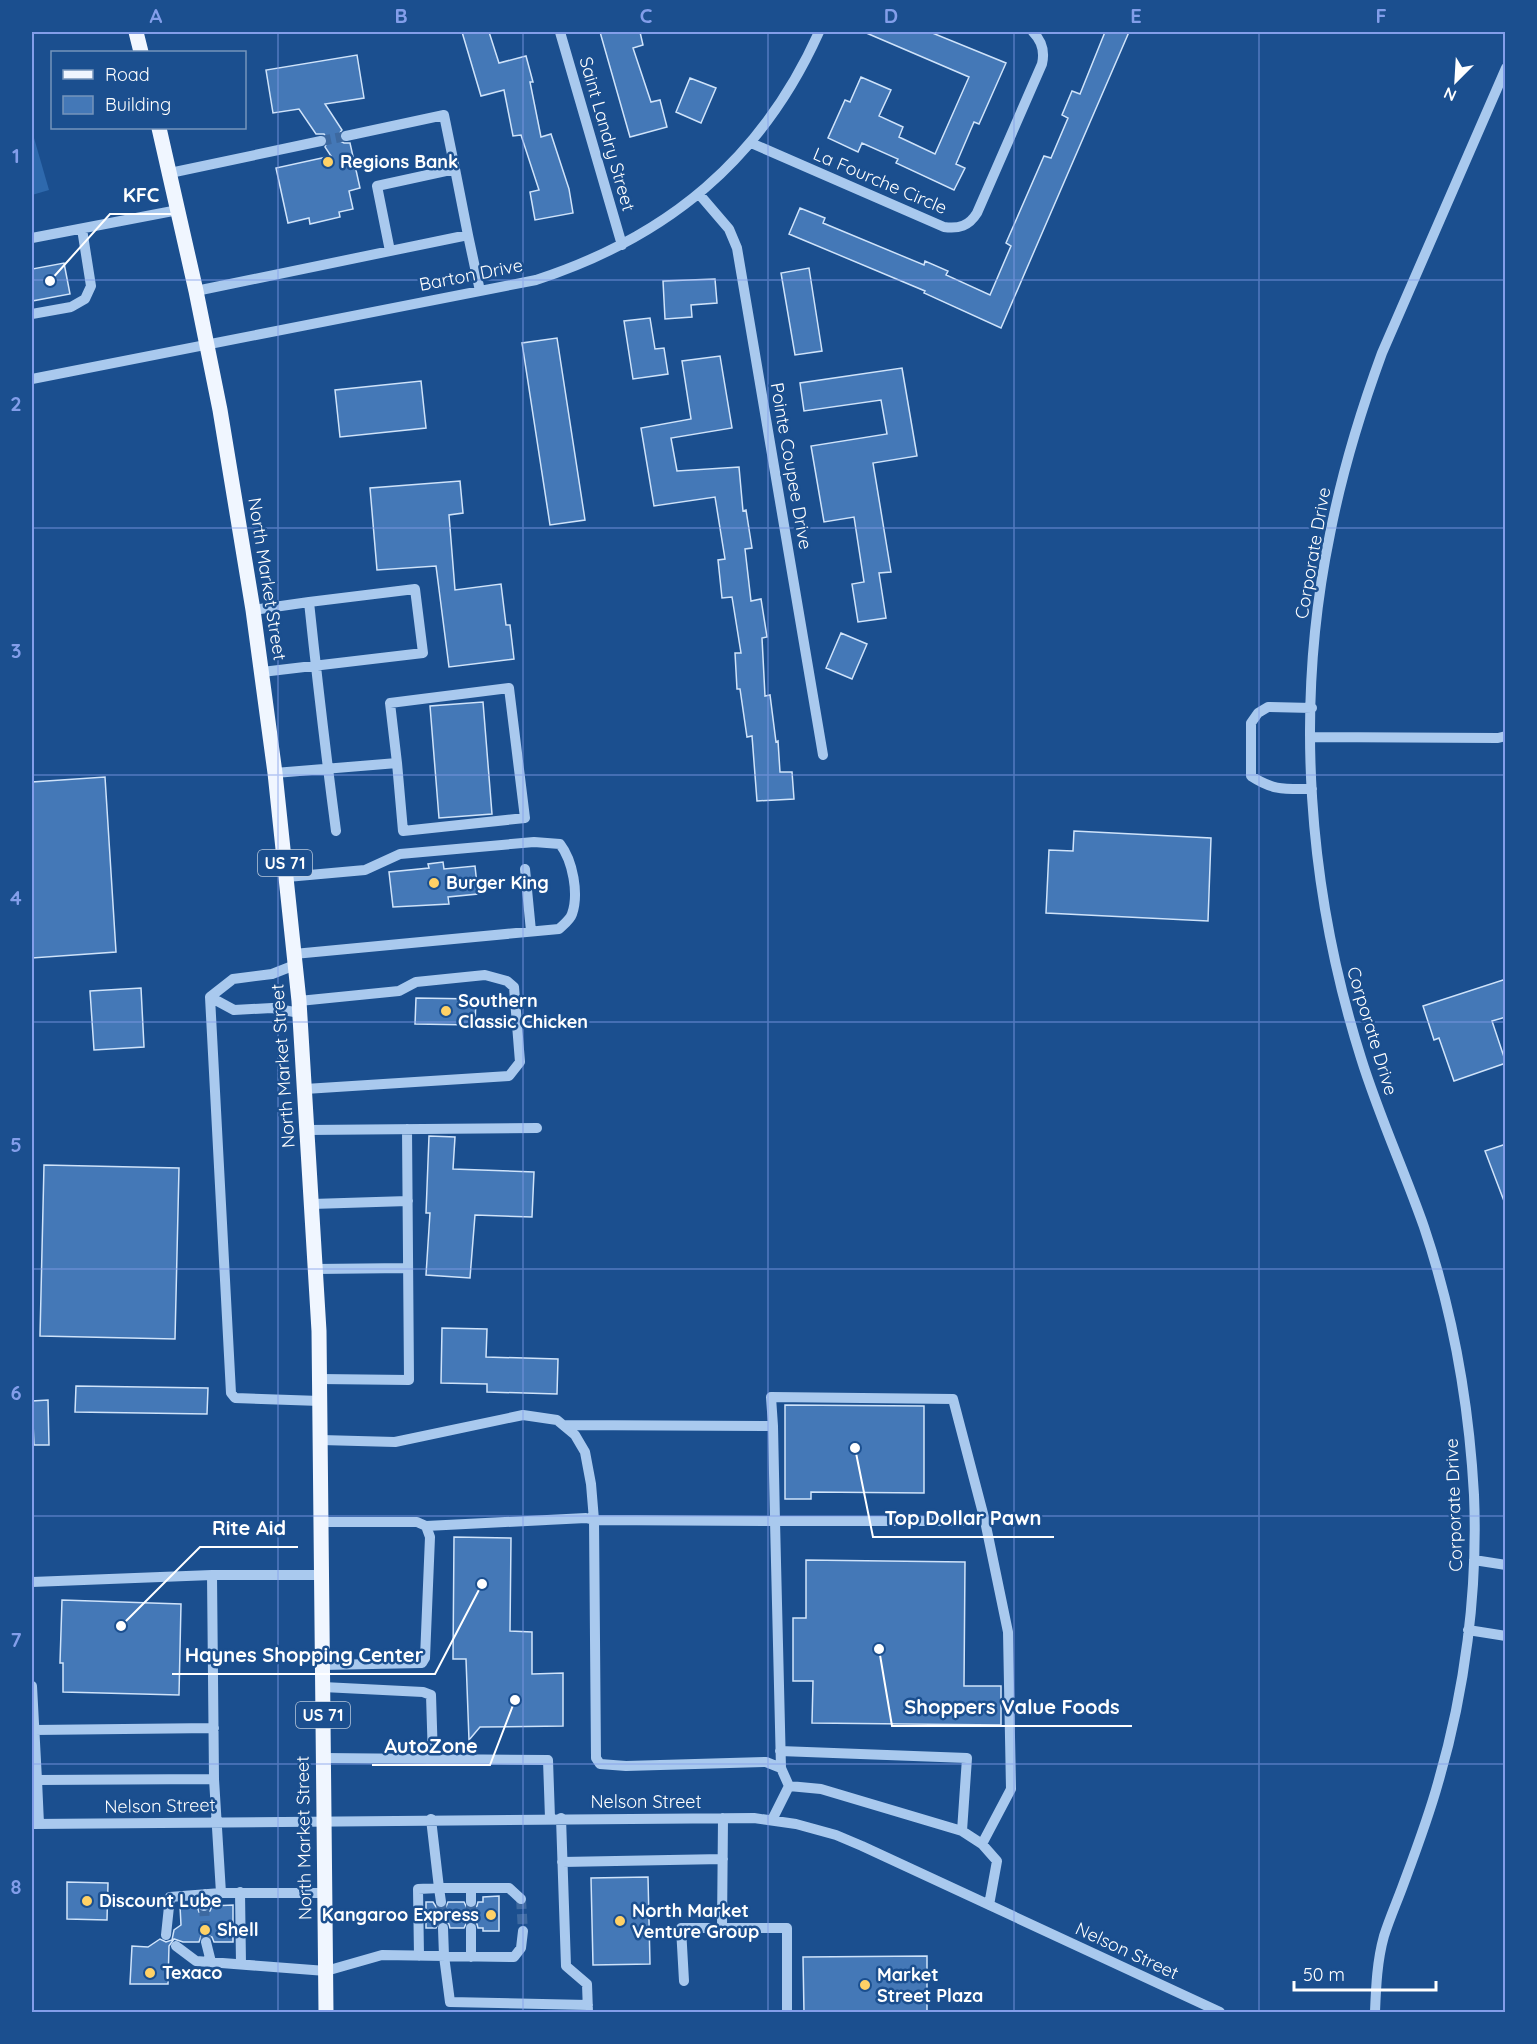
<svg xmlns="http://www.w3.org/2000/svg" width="1537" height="2044" font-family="Quicksand,sans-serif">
<rect width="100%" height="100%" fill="#1b4f8f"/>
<path fill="#2e69ad" d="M32,131L49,190L32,195Z"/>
<path fill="#4478b7" stroke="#cfe3fa" stroke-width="1.5" d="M462,32H489L499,63L526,56L533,82H530L541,137L551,134L569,189L573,213L535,220L530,192L539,190L521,135L513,136L504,90L481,96Z
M600,32H640L643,45L633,48L651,102L660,100L667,127L630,137Z
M864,32H930L1006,63L979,124L974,122L956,164L965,168L954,190L896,163L898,159L862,143L858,152L828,138L845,100L850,102L861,77L891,90L879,116L903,127L899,137L935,154L969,77Z
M1105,32H1129L1001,328L924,293L925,291L789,234L800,208L825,218L823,223L924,265L925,261L948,271L946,275L990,295L1011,246L1006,243L1044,156L1051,158L1068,118L1062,115L1072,91L1080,94Z
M357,55L364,98L325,104L342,130L339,134L340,141L344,143H350L360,188L349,191L353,209L339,212L340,217L310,224L309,218L288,223L276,168L331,156L325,147L328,140L324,134H316L299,109L273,113L266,70Z
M690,78L716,88L701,123L676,112Z
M64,263L70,294L32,301V269Z
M809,268L822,351L795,355L781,273Z
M715,279L717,303L691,305L692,317L665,319L663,281Z
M650,318L655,349L664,348L668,374L633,379L624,321Z
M557,338L585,520L550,525L522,343Z
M720,356L732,428L671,438L677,471L739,467L743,511L746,510L752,548L745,549L751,601L761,599L767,637L762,638L765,696L770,695L776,742L778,741L780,772H792L794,799L757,801L752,736L747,737L740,689H737L735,653H741L732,597L722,598L718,560L725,559L715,497L654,506L641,428L691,419L682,361Z
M902,368L917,456L873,463L891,572L879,573L886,618L858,622L852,584L864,582L854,517L824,522L811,446L887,434L881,400L804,411L800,383Z
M421,381L426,428L340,437L335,390Z
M460,481L463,513L449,515L455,590L501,584L506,625H510L514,659L449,667L436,566L377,570L370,488Z
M841,633L867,644L852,679L826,668Z
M483,702L492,814L439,818L430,706Z
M105,777L116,952L32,958V782Z
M1074,831L1211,838L1208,921L1046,913L1049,850L1073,851Z
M443,862L444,869L475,866L478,894L448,897L449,904L393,907L389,872L429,868L428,864Z
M1506,979V1017L1492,1021L1506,1063L1454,1081L1439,1038L1434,1040L1423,1006Z
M141,988L144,1047L94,1050L90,991Z
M416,998L476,999L475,1025L415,1024Z
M429,1136L455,1137L453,1169L534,1172L532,1217L475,1215L470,1278L426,1275L430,1213H426Z
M1506,1144V1201H1504L1485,1151Z
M44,1165L179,1168L175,1339L40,1336Z
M442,1328L487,1329L486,1357L558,1359L557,1394L487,1392V1384L441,1383Z
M76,1386L208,1388L207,1414L75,1412Z
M48,1400L49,1445H34L32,1401Z
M785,1405L924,1406V1493L811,1492V1499H785Z
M454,1537L511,1538L510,1631L532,1632V1674L563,1673V1726L480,1727L469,1740L466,1659H453Z
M806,1560L965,1562L964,1686H1001V1725L812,1723L813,1681H793V1618H806Z
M62,1600L181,1604L179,1695L63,1692V1663H60Z
M648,1877L650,1964L593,1965L591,1878Z
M67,1882L108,1883L107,1920L67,1919Z
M499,1896V1931H483V1928H478L477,1924L472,1921L467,1922L464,1928H450L449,1924L443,1921L439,1922L436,1928H426V1902H433L436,1907L441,1909L446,1907L448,1902H464L467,1908L472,1909L477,1906L478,1902H483V1897Z
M233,1905V1942H214L212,1937L207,1935L201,1936L199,1942H183L174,1939L169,1946L168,1984H130L132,1946L148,1947L160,1939L166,1942L172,1940L174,1930L181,1925L180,1906H197L199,1912L204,1913L210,1911L212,1906Z
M927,1956V2013H804L803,1957Z"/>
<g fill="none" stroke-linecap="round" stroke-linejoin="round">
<path stroke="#3d69a0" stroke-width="10" stroke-dasharray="10 5" stroke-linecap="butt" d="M321,141L346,136
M521,1899L523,1931
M441,1902L443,1928
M471,1902V1928
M204,1906L206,1942"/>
<path stroke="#a9c9ee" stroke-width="10" d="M560,32L622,245
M346,136L444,115L455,169
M751,143L944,227C959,229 969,226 977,213L1042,64C1045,51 1042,41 1033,32
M170,173L321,141
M699,194L729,229L737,248L823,755
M32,238L178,210
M390,251L377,186L455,169L468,235
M196,291L468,235L480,291
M32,314L71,307L85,299L91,286L82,229
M32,379L536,280C668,237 762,159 819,32
M253,610L309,602
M262,672L423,653L415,589L309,602C317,678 326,755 336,831
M1312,708L1268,707L1258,713L1251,723V776C1274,791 1285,789 1312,789
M1311,737L1498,738L1506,736
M275,773L397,763L390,703L509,688L525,818L403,831L397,763
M525,869L531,931
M287,877L365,870L400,854L534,842L560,844C573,861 579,894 572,914C570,920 563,925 559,929L294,954
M210,997L231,1393L235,1398L320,1401
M210,997L234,1010L272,1008L300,1013
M210,997L233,979L272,974L295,965
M299,1001L399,991L416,982L485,975L507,981L514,987L520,1062L509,1076L305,1089
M307,1130L537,1128
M312,1204L408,1201
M315,1269L408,1268
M320,1379L409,1380L407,1129
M563,1425L773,1426L775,1521H985L953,1399L771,1397L773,1426
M321,1440L395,1442L523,1415L557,1420L575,1435L585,1452L591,1484L594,1520L775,1521L781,1768
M322,1522H417L426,1526L430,1537L425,1658L422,1663L322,1665
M426,1526L586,1518L594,1520L596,1758L600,1764L626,1766L766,1762L781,1768L789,1786
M1474,1560L1506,1565
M32,1582L212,1575
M1468,1630L1506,1636
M32,1686L37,1780
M323,1687L423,1692L431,1695L433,1759
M34,1730L214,1728
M780,1751L967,1758L962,1831
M323,1758L548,1760L550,1818
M214,1779L212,1575H322
M561,1818L566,1966L587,1984L588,2012
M723,1818L722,1928H787V2012
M772,1820L789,1786L821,1789L962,1831L982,1844L997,1861L989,1905
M32,1824L754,1818L796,1824L836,1835L862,1846L1220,2012
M39,1824L37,1780L214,1779L221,1893L170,1897L166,1935
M982,1844L1011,1789L1008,1632L985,1521
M562,1862L723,1859
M240,1892L241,1964
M221,1893H324
M441,1902L439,1888H509L521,1899
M471,1902V1888
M204,1906L205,1894
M443,1928L444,1956L450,2002L588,2005
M471,1928V1957
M206,1942L211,1962
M176,1946L196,1961L326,1971L382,1955L514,1957L521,1948L523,1931
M419,1956L418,1889L439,1888L431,1819
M684,1981L681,1928H722
M1375,2012C1376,1987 1377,1961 1384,1936C1389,1920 1396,1904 1402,1888C1415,1853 1428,1819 1438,1783C1465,1691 1478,1591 1474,1495C1469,1404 1453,1313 1424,1227C1404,1170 1379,1116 1361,1058C1308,890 1294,708 1330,534C1342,472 1360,413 1382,353L1506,68"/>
<path stroke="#f0f6ff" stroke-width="15" d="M136,32L141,52
M159,128L196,291L220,410L253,610L275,773L299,1001L319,1331L326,2012"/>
</g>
<path fill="none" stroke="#839eea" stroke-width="1.5" stroke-opacity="0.55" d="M278,32V2012M523,32V2012M768,32V2012M1014,32V2012M1259,32V2012M32,280H1506M32,528H1506M32,775H1506M32,1022H1506M32,1269H1506M32,1516H1506M32,1764H1506"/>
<g fill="#ffd166" stroke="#1b4f8f" stroke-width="2">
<circle cx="328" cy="162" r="6"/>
<circle cx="434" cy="883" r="6"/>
<circle cx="446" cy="1011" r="6"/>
<circle cx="87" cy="1901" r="6"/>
<circle cx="491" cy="1915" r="6"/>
<circle cx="620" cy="1921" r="6"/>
<circle cx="205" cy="1930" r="6"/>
<circle cx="150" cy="1973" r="6"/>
<circle cx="865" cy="1985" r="6"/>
</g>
<g text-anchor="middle" stroke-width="5" stroke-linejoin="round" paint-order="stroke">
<g fill="#1b4f8f" stroke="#bbcadd" stroke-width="1.5">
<rect x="258" y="850" width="54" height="26" rx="4.5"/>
<rect x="296" y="1702" width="54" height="26" rx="4.5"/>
</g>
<g font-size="16" font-weight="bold" fill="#fff">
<text x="285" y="869">US 71</text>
<text x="323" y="1721">US 71</text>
</g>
<g font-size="18" fill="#fff" stroke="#1b4f8f">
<text transform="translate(607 134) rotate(74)" y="6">Saint Landry Street</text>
<text transform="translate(880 181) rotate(23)" y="6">La Fourche Circle</text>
<text transform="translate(471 275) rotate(-11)" y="6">Barton Drive</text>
<text transform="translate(791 466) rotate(80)" y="6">Pointe Coupee Drive</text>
<text transform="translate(1313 553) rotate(-80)" y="6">Corporate Drive</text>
<text transform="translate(267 579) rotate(81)" y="6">North Market Street</text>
<text transform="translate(1372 1031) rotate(73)" y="6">Corporate Drive</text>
<text transform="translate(283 1066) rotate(-94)" y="6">North Market Street</text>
<text transform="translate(1454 1505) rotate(-92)" y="6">Corporate Drive</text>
<text x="646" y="1808">Nelson Street</text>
<text transform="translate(160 1806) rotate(-1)" y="6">Nelson Street</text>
<text transform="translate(304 1838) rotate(-91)" y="6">North Market Street</text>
<text transform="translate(1127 1951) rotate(25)" y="6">Nelson Street</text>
</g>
<g font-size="18" font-weight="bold" fill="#fff" stroke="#1b4f8f" text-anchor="start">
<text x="340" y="168">Regions Bank</text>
<text x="446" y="889">Burger King</text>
<text x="458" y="1007">Southern<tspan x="458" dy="21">Classic Chicken</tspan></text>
<text x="99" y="1907">Discount Lube</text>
<text x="632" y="1917">North Market<tspan x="632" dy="21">Venture Group</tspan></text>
<text x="479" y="1921" text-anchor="end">Kangaroo Express</text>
<text x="217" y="1936">Shell</text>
<text x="162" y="1979">Texaco</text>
<text x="877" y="1981">Market<tspan x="877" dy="21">Street Plaza</tspan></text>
</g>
</g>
<path fill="none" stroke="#fff" stroke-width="2" d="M50 281L110 214H171M855 1448L873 1537H1054M121 1626L200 1547H298M482 1584L435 1674H172M879 1649L892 1726H1132M515 1700L490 1765H372"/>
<g fill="#fff" stroke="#1b4f8f" stroke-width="2">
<circle cx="50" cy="281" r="6"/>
<circle cx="855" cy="1448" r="6"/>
<circle cx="121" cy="1626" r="6"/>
<circle cx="482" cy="1584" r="6"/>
<circle cx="879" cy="1649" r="6"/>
<circle cx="515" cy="1700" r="6"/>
</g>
<g font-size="20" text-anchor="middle" font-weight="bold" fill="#fff" stroke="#1b4f8f" stroke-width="5" stroke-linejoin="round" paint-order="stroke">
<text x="141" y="202">KFC</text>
<text x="963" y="1525">Top Dollar Pawn</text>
<text x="249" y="1535">Rite Aid</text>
<text x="304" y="1662">Haynes Shopping Center</text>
<text x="1012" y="1714">Shoppers Value Foods</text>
<text x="431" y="1753">AutoZone</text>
</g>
<rect width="1537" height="2044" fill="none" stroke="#1b4f8f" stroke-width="66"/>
<rect x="51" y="51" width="195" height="78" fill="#1b4f8f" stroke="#7695bc" stroke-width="1.5"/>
<rect x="63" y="70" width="30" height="9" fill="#f0f6ff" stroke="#7695bc" stroke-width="1.5"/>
<text x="105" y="81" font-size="18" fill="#ffffff">Road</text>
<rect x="63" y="96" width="30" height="18" fill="#4478b7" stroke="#7695bc" stroke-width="1.5"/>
<text x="105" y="111" font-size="18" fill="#ffffff">Building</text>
<g transform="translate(1456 81) rotate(204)" stroke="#1b4f8f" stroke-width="4.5" paint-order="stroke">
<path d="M0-4.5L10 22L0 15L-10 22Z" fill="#ffffff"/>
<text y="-9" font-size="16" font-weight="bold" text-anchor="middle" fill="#ffffff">N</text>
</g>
<path d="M1294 1981v9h142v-9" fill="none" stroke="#ffffff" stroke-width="3"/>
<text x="1303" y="1981" font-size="18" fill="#ffffff" stroke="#1b4f8f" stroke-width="4.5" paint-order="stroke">50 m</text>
<rect x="33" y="33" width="1471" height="1978" fill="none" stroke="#839eea" stroke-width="2"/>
<g font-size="20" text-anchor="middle" font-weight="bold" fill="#839eea">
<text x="156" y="23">A</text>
<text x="401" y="23">B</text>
<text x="646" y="23">C</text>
<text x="891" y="23">D</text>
<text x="1136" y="23">E</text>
<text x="1381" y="23">F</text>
<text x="16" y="163">1</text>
<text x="16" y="411">2</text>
<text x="16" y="658">3</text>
<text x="16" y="905">4</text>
<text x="16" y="1152">5</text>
<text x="16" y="1400">6</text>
<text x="16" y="1647">7</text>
<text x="16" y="1894">8</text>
</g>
</svg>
